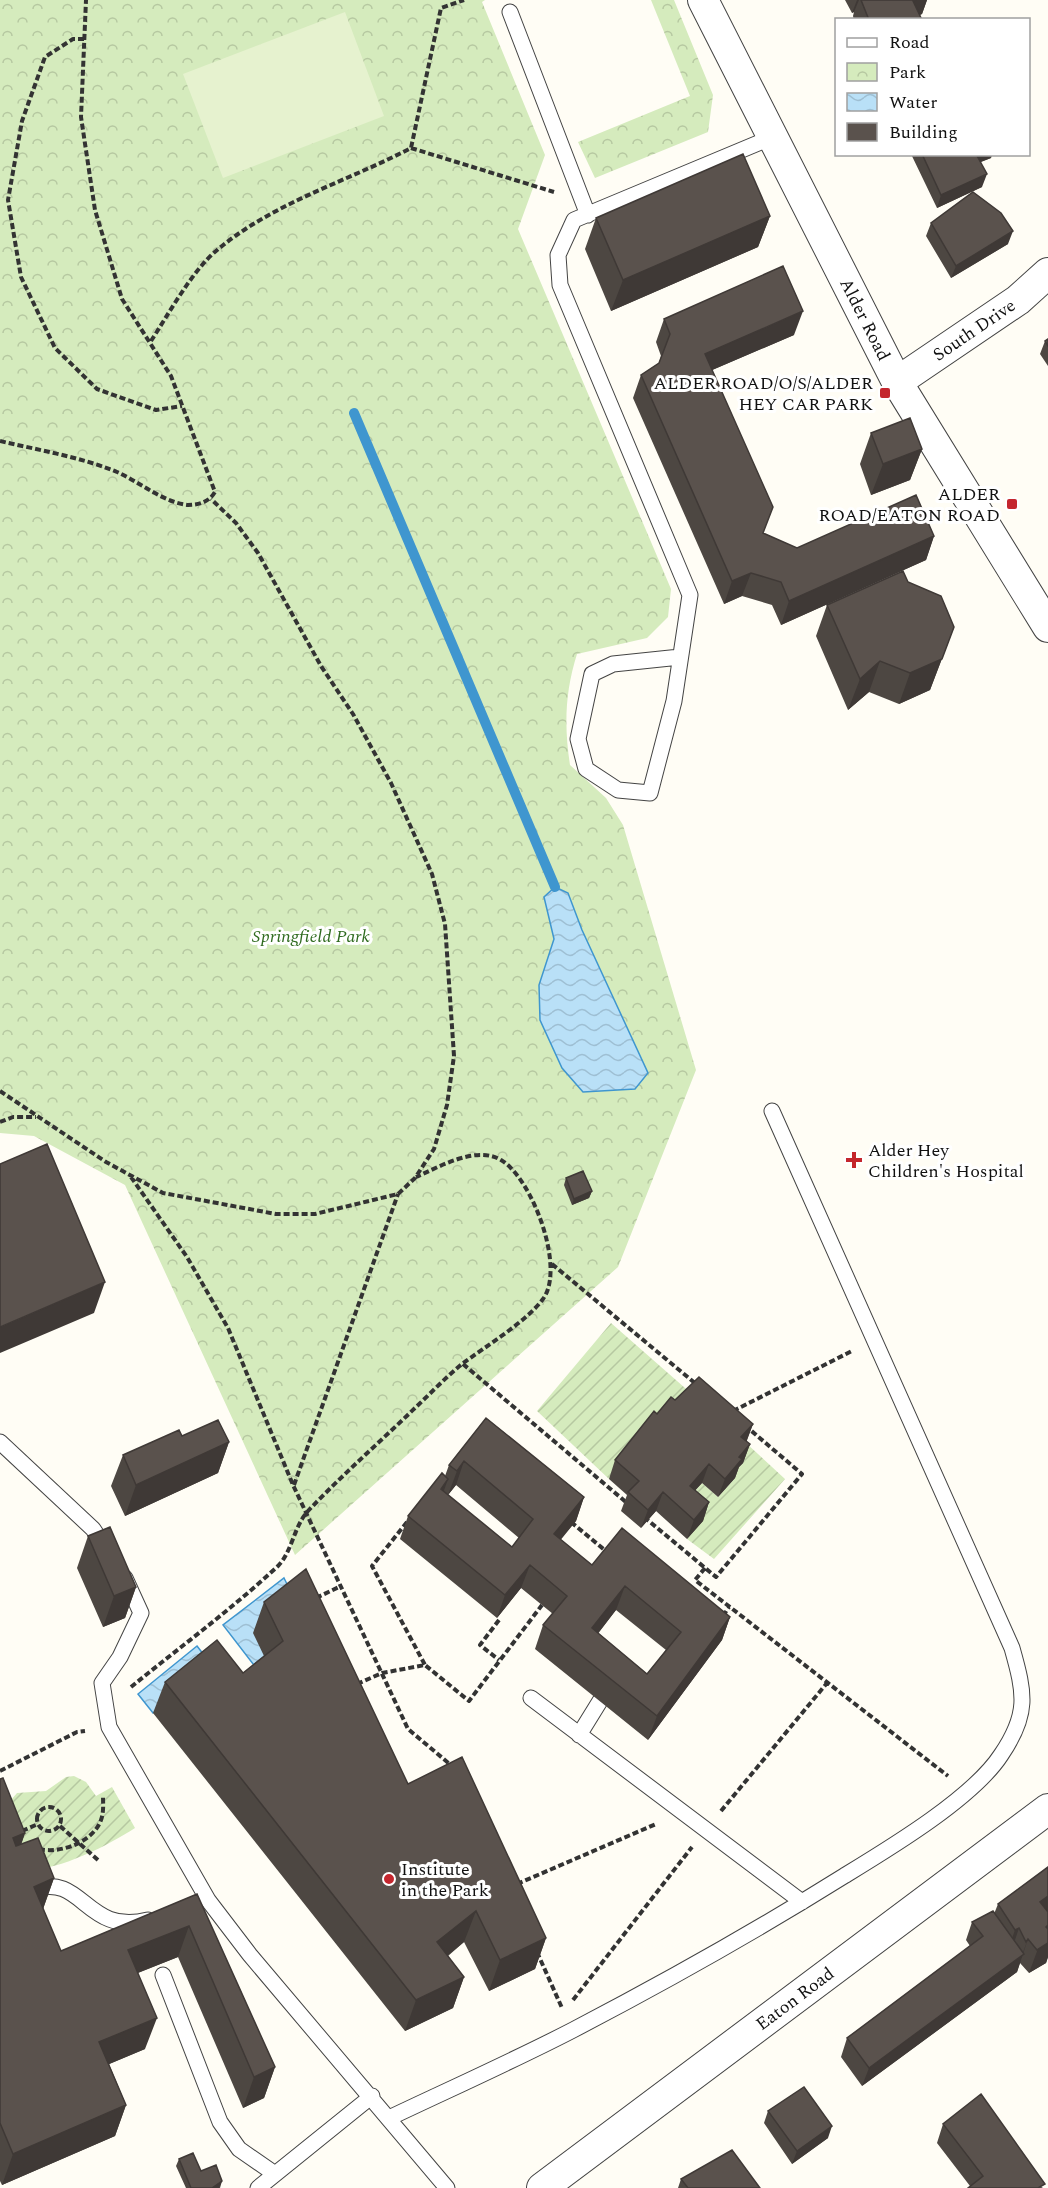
<svg xmlns="http://www.w3.org/2000/svg" width="1048" height="2188" font-family="Spectral,serif">
<defs>
<pattern id="park-crowns" width="20" height="18" patternUnits="userSpaceOnUse" patternTransform="scale(1.5)"><rect width="20" height="18" fill="#d5ebbd"/><path d="M2 6a3 3 0 1 1 6 0M12 15a3 3 0 1 1 6 0" fill="none" stroke="#b6c8a1"/></pattern>
<pattern id="garden-furrows" width="10" height="10" patternUnits="userSpaceOnUse" patternTransform="scale(1.5)"><rect width="10" height="10" fill="#d5ebbd"/><path d="M-1 1l2-2M0 10L10 0M9 11l2-2" fill="none" stroke="#b6c8a1"/></pattern>
<pattern id="water-waves" width="16" height="10" patternUnits="userSpaceOnUse" patternTransform="scale(1.5)"><rect width="16" height="10" fill="#b9e0f7"/><path d="M0 5q4-4 8 0t8 0" fill="none" stroke="#9ebfd3"/></pattern>
</defs>
<rect width="100%" height="100%" fill="#fffdf5"/>
<path fill="url(#park-crowns)" d="M0,0H485L482,2L545,155L518,229L671,589L668,617L647,638L577,654C565,692 564,726 570,765L606,798L623,825L696,1070L618,1267L295,1555L125,1185L34,1136L0,1133Z
M651,0H674L713,95L708,132L595,178L578,142L690,96Z"/>
<path fill="url(#garden-furrows)" d="M611,1323L693,1395L609,1479L537,1411Z
M746,1443L785,1479L714,1559L687,1539L702,1521L683,1504L702,1483L718,1497L735,1478Z
M74,1776L86,1782L96,1796L112,1787L135,1828C109,1845 58,1871 26,1870L0,1805L11,1800L17,1793L46,1791L66,1777Z"/>
<path fill="#e6f2cf" d="M345,12L384,116L223,178L183,74Z"/>
<path fill="url(#water-waves)" stroke="#3f96cf" stroke-width="1.5" d="M555,887L568,893L582,930L648,1073L635,1089L583,1092L562,1068L540,1020L539,985L554,939L544,897Z
M284,1578L295,1600L271,1673L264,1678L223,1625Z
M197,1646L238,1699L206,1671L153,1713L138,1694Z"/>
<g fill="none" stroke-linecap="round" stroke-linejoin="round">
<path stroke="#3f96cf" stroke-width="10" d="M354,413L555,887"/>
<g stroke="#444" stroke-width="17">
<path id="lane" d="M510,12L588,215
M680,657L613,664L592,674L578,739L586,769L618,790L650,793L674,701L690,595L560,285L558,255L574,220L775,136
M0,1442L93,1529L107,1550
M125,1578L141,1613L120,1657L102,1683L109,1727L208,1900L250,1955L447,2188
M531,1698L802,1902
M579,1735L600,1701
M35,1889C83,1873 86,1936 148,1920
M163,1975L220,2122L239,2149L275,2174
M389,2118C450,2089 513,2061 573,2030C665,1982 756,1931 844,1876C890,1848 973,1798 1001,1755C1029,1714 1025,1694 1012,1648L772,1111
M258,2188L372,2096"/>
</g>
<g stroke="#444" stroke-width="32">
<g id="street">
<path id="s1" d="M703,0L897,382L1048,627"/>
<path id="s2" d="M897,382L1018,300L1048,273"/>
<path id="s3" d="M542,2188L1048,1809"/>
</g>
</g>
<path stroke="#333" stroke-width="4" stroke-dasharray="6 3" stroke-linecap="butt" d="M84,39H73L45,57L22,121L8,200L21,277L55,348L97,389L156,410L182,406
M411,148L554,192
M151,341C168,315 192,271 216,251C272,203 346,182 411,148L441,8L464,0
M0,441C38,450 81,457 117,472C140,482 162,502 188,505C199,505 209,502 215,492L171,376L122,299L95,210L81,117L86,0
M0,1091L106,1162L163,1193L276,1214H315L398,1194L415,1178L434,1149L447,1105L454,1056L445,924L432,874L391,783L353,714L321,666L258,553L236,523L211,499
M0,1122L13,1117H36
M131,1177L187,1257L228,1328L293,1485L408,1729L452,1766
M552,1264L696,1384
M463,1364L627,1503
M733,1411L852,1351
M294,1485L398,1194
M644,1517L716,1577L802,1474L748,1428
M407,1522L372,1566L425,1665
M571,1522L607,1552
M705,1568L695,1580L948,1776
M316,1598L341,1586
M723,1616L729,1607
M499,1620L480,1645L499,1660
M357,1684L382,1673L425,1665L469,1701L542,1605
M131,1687C180,1647 232,1609 278,1566C292,1552 294,1526 308,1511C342,1475 380,1442 416,1407C431,1393 446,1377 462,1364C486,1346 526,1322 543,1299C566,1268 532,1178 501,1160C476,1145 439,1167 416,1177
M0,1771L77,1732L85,1731
M37 1819a12 12 0 1 1 24 0a12 12 0 1 1-24 0Z
M721,1811L827,1683
M60,1826L99,1861
M22,1831L38,1824
M39,1849C61,1854 93,1842 101,1820C104,1812 103,1803 103,1796
M517,1884L656,1824
M537,1952L562,2008
M573,2000L692,1847"/>
<use href="#lane" stroke="#fff" stroke-width="15"/>
<use href="#street" stroke="#fff" stroke-width="30"/>
</g>
<path fill="#4d4742" fill-rule="evenodd" d="M845,0H927L922,14L920,15L922,20H854L853,16L854,12L852,13Z
M911,154H992L991,158L980,162L982,187L937,208Z
M770,216L758,247L611,311L585,249L596,218Z
M931,223L1008,244L951,278L926,236Z
M664,319L794,335L712,370L763,533L797,548L934,536L926,560L781,625L772,605L742,596L724,604L633,398L641,375L659,363L661,356L656,342Z
M1048,339V366L1040,354L1045,341Z
M871,433L922,449L910,480L871,495L860,464Z
M908,582L954,627L930,690L899,704L869,692L848,710L816,636L827,605Z
M566,1178L592,1191L589,1198L572,1205L564,1185Z
M675,1400L753,1424L746,1442L750,1444L743,1463L739,1467L735,1478L718,1497L702,1483L695,1490L709,1502L703,1521L687,1539L656,1511L641,1528L621,1511L627,1495L609,1479L615,1460L657,1414Z
M486,1418L584,1497L576,1521L560,1539L592,1565L730,1617L722,1640L648,1740L535,1649L543,1625L553,1614L521,1588L497,1618L400,1539L408,1516L445,1476L449,1465ZM456,1485L519,1538L512,1547L448,1495ZM616,1610L666,1650L647,1674L598,1633Z
M182,1436L229,1442L218,1473L125,1516L111,1486L123,1455Z
M88,1536L136,1587L125,1618L103,1627L77,1568Z
M264,1602L408,1784L546,1938L535,1969L489,1991L464,1942L448,1956L464,1977L453,2008L405,2031L153,1713L165,1682L243,1673L264,1656L253,1633Z
M0,1779L25,1833L21,1845L54,1878L43,1909L61,1951L197,1894L275,2067L264,2098L243,2108L178,1957L138,1973L145,2049L109,2064L126,2105L115,2136L2,2185L0,2181Z
M1048,1867V1957L1046,1963L1029,1973L1020,1963L1017,1972L862,2086L841,2057L847,2038L970,1946L966,1940L972,1922L994,1914L998,1904Z
M768,2111L828,2138L792,2164L764,2123Z
M943,2124L1043,2188L970,2186L937,2143Z
M179,2159L201,2171L222,2181L220,2188H186L176,2166Z
M681,2179L760,2188H678Z"/>
<path fill="#3f3936" d="M857,0H859L854,12L852,13Z
M916,0H927L922,14L906,19L913,1Z
M975,154H992L991,158L971,166Z
M987,174L982,187L937,208L941,195Z
M770,216L758,247L611,311L623,280Z
M1013,231L1008,244L951,278L956,266Z
M803,311L794,335L696,377L705,354Z
M922,449L910,480L871,495L883,464Z
M934,536L926,560L781,625L789,601Z
M751,573L742,596L724,604L732,581Z
M954,627L930,690L899,704L910,673Z
M880,661L869,692L848,710L860,679Z
M592,1191L589,1198L572,1205L574,1199Z
M105,1282L94,1313L0,1353V1327Z
M753,1424L746,1443L741,1437Z
M229,1442L218,1473L125,1516L136,1485Z
M750,1444L743,1463L739,1467L735,1478L718,1497L725,1479L739,1457Z
M464,1461L456,1485L448,1495L457,1471Z
M709,1464L702,1483L683,1504L690,1486Z
M448,1479L440,1502L441,1489Z
M663,1492L656,1511L641,1528L648,1510Z
M584,1497L576,1521L546,1558L554,1534Z
M709,1502L703,1521L687,1539L694,1520Z
M530,1565L521,1588L497,1618L505,1595Z
M625,1586L616,1610L584,1652L592,1628Z
M136,1587L125,1618L103,1627L114,1596Z
M730,1617L722,1640L648,1740L657,1716Z
M25,1833L14,1864L13,1838Z
M54,1878L43,1909L34,1887Z
M1048,1896V1910L1046,1914L1040,1902Z
M476,1911L464,1942L426,1973L437,1942Z
M1048,1925V1957L1046,1963L1029,1973L1046,1927Z
M189,1926L178,1957L117,1981L128,1950Z
M1019,1928L1011,1952L1007,1953L1015,1930Z
M546,1938L535,1969L489,1991L500,1960Z
M1028,1939L1017,1972L862,2086L869,2068L1022,1955Z
M464,1977L453,2008L405,2031L416,2000Z
M157,2018L145,2049L88,2073L99,2042Z
M275,2067L264,2098L243,2108L254,2077Z
M126,2105L115,2136L2,2185L13,2154Z
M832,2126L828,2138L792,2164L797,2151Z
M222,2181L219,2188H212Z"/>
<path fill="#5a524d" stroke="#3f3936" stroke-width="1.5" fill-rule="evenodd" d="M861,0H916L913,1L922,20H869Z
M743,154L770,216L623,280L596,218Z
M922,154H976L987,174L941,195Z
M973,192L1001,213L1013,231L956,266L931,223Z
M783,266L803,311L705,354L773,507L763,533L797,548L916,495L934,536L789,601L781,582L751,573L732,581L641,375L659,363L670,334L664,319Z
M1048,339V346L1045,341Z
M910,418L922,449L883,464L871,433Z
M903,571L908,582L941,596L954,627L942,659L910,673L880,661L860,679L827,605Z
M47,1144L105,1282L0,1327V1164Z
M583,1171L592,1191L574,1199L566,1178Z
M699,1377L753,1424L741,1437L750,1444L739,1457L742,1459L725,1479L709,1464L690,1486L709,1502L694,1520L663,1492L648,1510L628,1492L639,1481L615,1460L654,1411L657,1414L671,1397L675,1400Z
M486,1418L584,1497L554,1534L592,1565L622,1528L730,1617L657,1716L543,1625L567,1596L530,1565L505,1595L408,1516L442,1473L448,1479L441,1489L512,1547L533,1519L464,1461L457,1471L449,1465ZM625,1586L681,1632L647,1674L592,1628Z
M218,1420L229,1442L136,1485L123,1455L179,1430L182,1436Z
M110,1527L136,1587L114,1596L88,1536Z
M306,1569L408,1784L462,1757L546,1938L500,1960L476,1911L437,1942L464,1977L416,2000L165,1682L217,1640L243,1673L283,1641L264,1602Z
M3,1778L25,1833L13,1838L16,1846L38,1838L54,1878L34,1887L61,1951L197,1894L275,2067L254,2077L189,1926L128,1950L157,2018L99,2042L126,2105L13,2154L0,2123V1779Z
M1048,1867V1896L1040,1902L1048,1912V1925L1046,1927L1048,1929V1943L1037,1950L1028,1939L1026,1942L1019,1928L1015,1930L998,1904Z
M993,1911L1024,1954L869,2068L847,2038L983,1936L972,1922Z
M804,2087L832,2126L797,2151L768,2111Z
M981,2094L1045,2184L1038,2188H968L983,2176L943,2124Z
M732,2150L760,2188H688L681,2179Z
M193,2153L201,2171L216,2165L222,2181L212,2188H191L179,2159Z"/>
<g fill="#c4262e" stroke="#fff" stroke-width="2">
<rect x="879" y="387" width="12" height="12" rx="3"/>
<rect x="1006" y="498" width="12" height="12" rx="3"/>
<path d="M851 1151h6v6h6v6h-6v6h-6v-6h-6v-6h6z"/>
<circle cx="389" cy="1879" r="6"/>
</g>
<g text-anchor="middle" stroke-width="6" stroke-linejoin="round" paint-order="stroke">
<g font-size="18" fill="#111" stroke="#fff">
<text dy="6" stroke="none"><textPath href="#s1" startOffset="358">Alder Road</textPath></text>
<text dy="6" stroke="none"><textPath href="#s2" startOffset="93">South Drive</textPath></text>
<text dy="6" stroke="none"><textPath href="#s3" startOffset="316">Eaton Road</textPath></text>
</g>
<g font-size="18" fill="#111" stroke="#fff" text-anchor="end">
<text x="873" y="389">ALDER ROAD/O/S/ALDER<tspan x="873" dy="21">HEY CAR PARK</tspan></text>
<text x="1000" y="500">ALDER<tspan x="1000" dy="21">ROAD/EATON ROAD</tspan></text>
<text x="868" y="1156" text-anchor="start">Alder Hey<tspan x="868" dy="21">Children's Hospital</tspan></text>
<text x="401" y="1875" text-anchor="start">Institute<tspan x="401" dy="21">in the Park</tspan></text>
</g>
<g font-size="18" font-style="italic" fill="#2f6b1f" stroke="#fff">
<text x="311" y="942">Springfield Park</text>
</g>
</g>
<rect x="835" y="18" width="195" height="138" fill="#ffffff" stroke="#a0a0a0" stroke-width="1.5"/>
<rect x="847" y="38" width="30" height="9" fill="#ffffff" stroke="#a0a0a0" stroke-width="1.5"/>
<text x="889" y="48" font-size="18" fill="#111111">Road</text>
<rect x="847" y="63" width="30" height="18" fill="url(#park-crowns)" stroke="#a0a0a0" stroke-width="1.5"/>
<text x="889" y="78" font-size="18" fill="#111111">Park</text>
<rect x="847" y="93" width="30" height="18" fill="url(#water-waves)" stroke="#a0a0a0" stroke-width="1.5"/>
<text x="889" y="108" font-size="18" fill="#111111">Water</text>
<rect x="847" y="123" width="30" height="18" fill="#5a524d" stroke="#a0a0a0" stroke-width="1.5"/>
<text x="889" y="138" font-size="18" fill="#111111">Building</text>
</svg>
